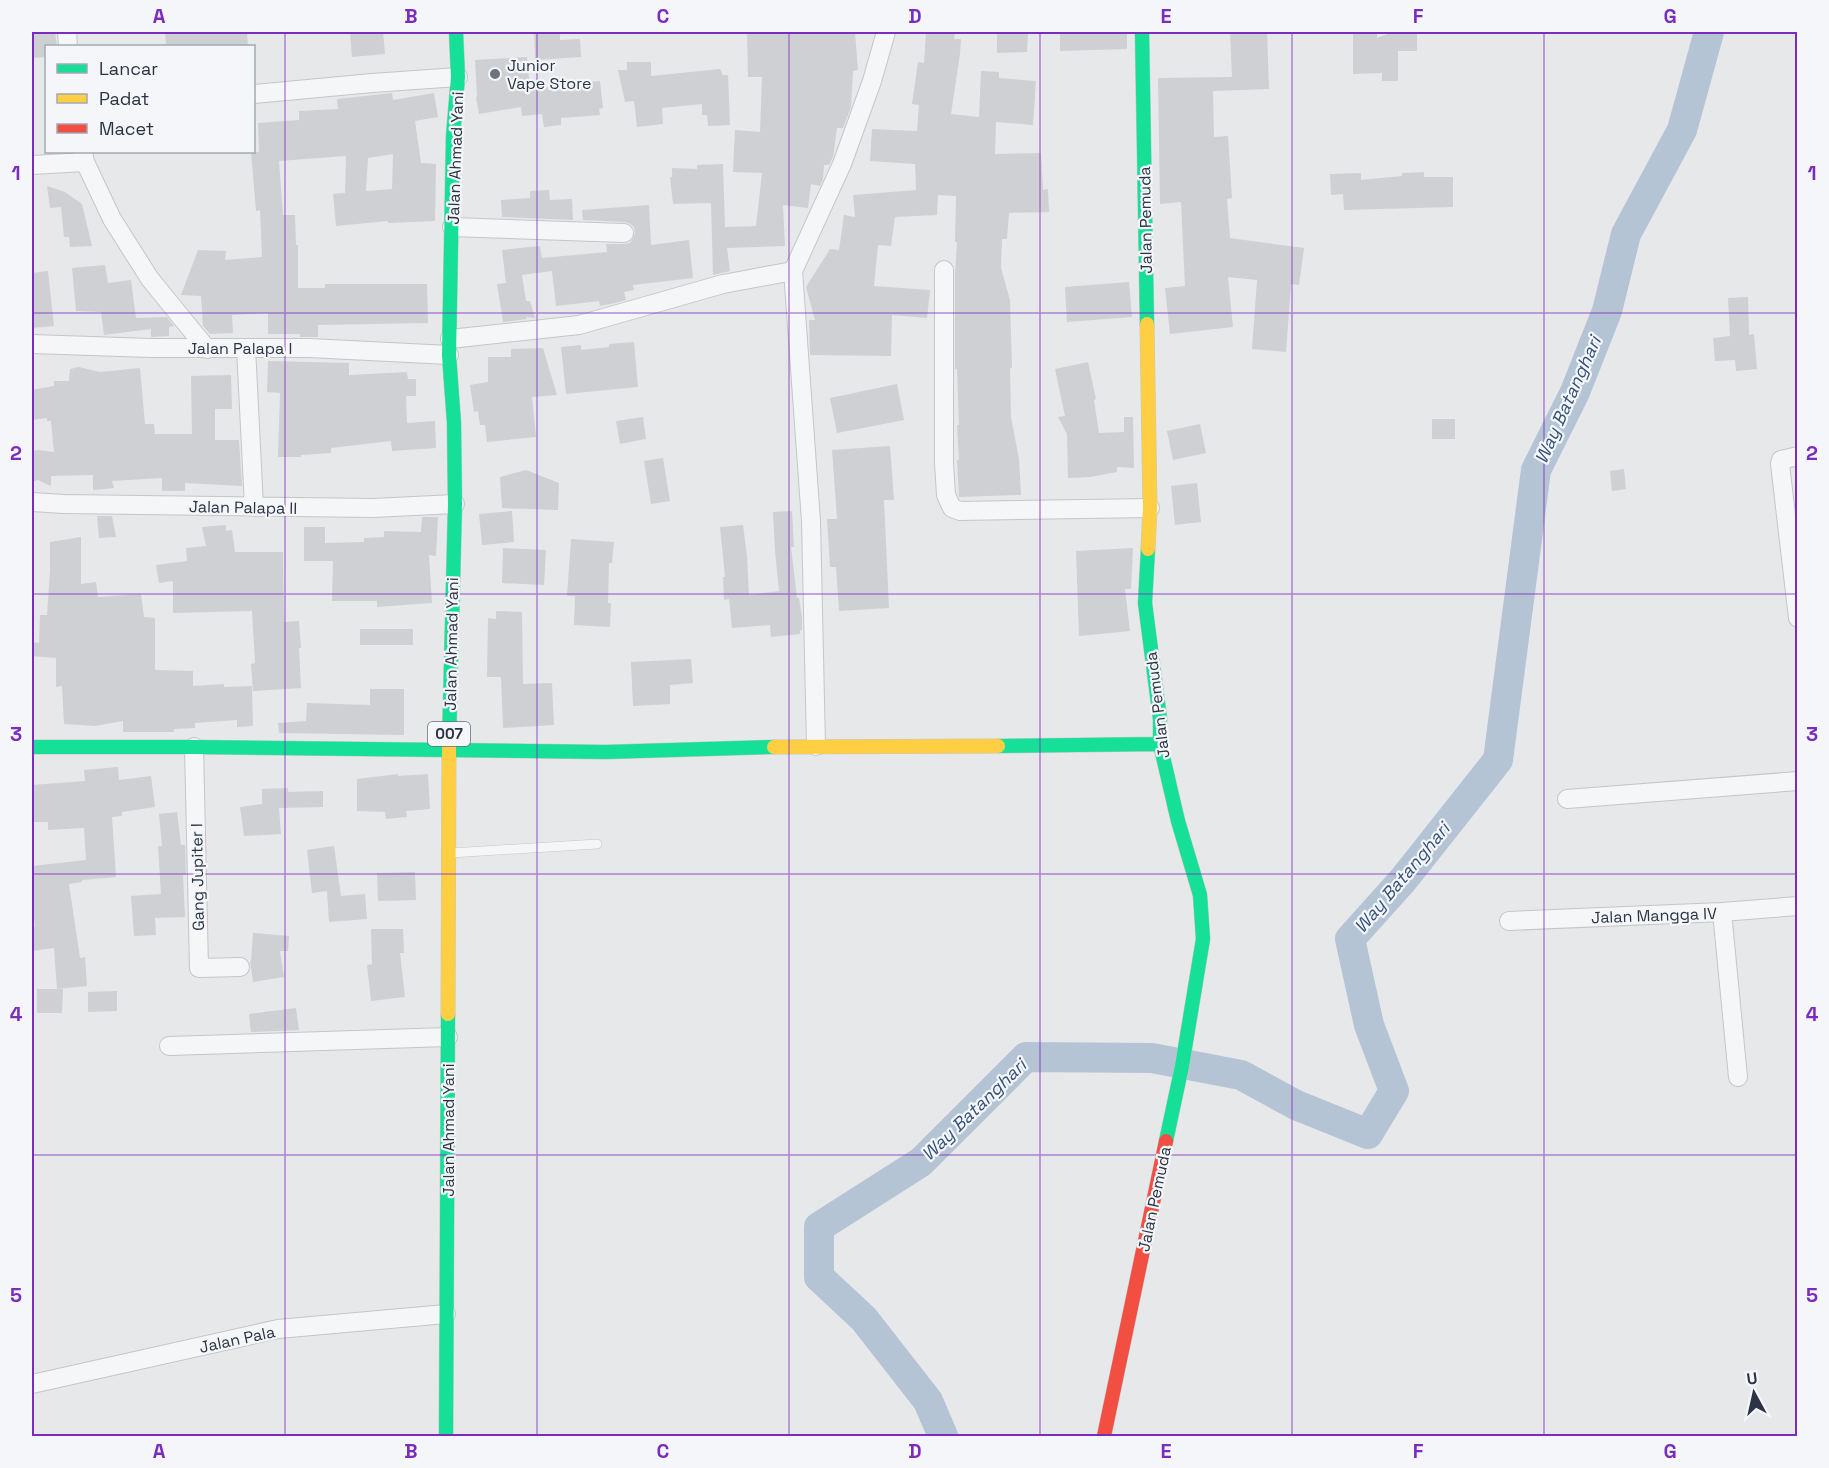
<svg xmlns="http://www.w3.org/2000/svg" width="1829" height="1468" font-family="'Space Grotesk',sans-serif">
<rect width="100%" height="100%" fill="#e6e8ea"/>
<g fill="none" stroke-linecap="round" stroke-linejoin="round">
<path stroke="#b4c4d5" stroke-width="30" d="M943,1436L928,1401L864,1319L819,1277V1227L921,1162L1026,1057L1152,1058L1241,1075L1296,1105L1368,1134L1394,1091L1369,1025L1350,939L1403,880L1498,760L1536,470L1575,392L1607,311L1626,234L1682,130L1709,32"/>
</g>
<path fill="#ced0d3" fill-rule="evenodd" d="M32,32H55L57,46H46V57L32,58Z
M165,32H247L248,46H166Z
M350,32H383L385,54L352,57Z
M534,32H560V40L580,39L581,57L535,60Z
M747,32H855L858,70L853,71L851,107L843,128H837L833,157L829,165H824L823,179L820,186L811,184L808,208L783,205L785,246L727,248L730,271L713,275L711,203L673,204L670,177H672V168L697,169V165L723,164L725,227L756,226L762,173L733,172L735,130L760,132L762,77H748Z
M926,32H955L954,39H961L960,54L951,114L979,117L981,71L999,72V78L1036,81L1033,125L996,122L995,154L1041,153L1043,190L1048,189L1049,212L1009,213L1007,239H1002L1001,268L1010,300L1012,368H1010L1011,417L1019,459L1021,495L959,497L957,460H959L957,425H959L957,369H955V275L957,242H955L956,196L938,195L937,215L895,217L891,246L878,245L874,286L930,290L927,318L892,315L891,356L810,355L809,320H815L806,287L830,249L839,250L844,215L855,217L853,195L916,190L915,164L870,161L872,129L917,131L919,105L912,104L918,62L924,63Z
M997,32H1028L1027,52L997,53Z
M1060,32H1127V49L1060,51Z
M1230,32H1267L1269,89L1213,91L1214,137L1228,136L1232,198L1227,199L1230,238L1304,248L1299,285L1291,284L1286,352L1252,349L1257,280L1228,277L1233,327L1170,334L1165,288L1185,286L1181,202L1160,204L1158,78L1232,77Z
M1353,32H1377V38L1393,32H1417V51H1398V81H1382V73L1353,74Z
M527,57L530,89L548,87V90L577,87V83L600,81L603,108L599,109L600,115L561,118V125L544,127L542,114L522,116L521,107L479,114L476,97H477L475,60Z
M627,62H651V76L720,69L723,75H728L730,125L708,126L707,115H702V104L662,108L663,124L637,127L634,101L625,102L618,70H627Z
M392,93L393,100L434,93L438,117L415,121L421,163L436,164L435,221L388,223V221L336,226L333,194L345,193L346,156L279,161L283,215H295L296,245H298V288H325V284H427L428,323L318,325V337H300V334H268V313L232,315L233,333L210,334L203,326L201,296L181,295L198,250L226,251L225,260L262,257L260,210L256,211L251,152H259L258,123L299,120V111L338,109L337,99ZM393,154L392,189L366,191L368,158Z
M1424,172V177H1453V207L1344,210L1343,194L1331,195L1330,174L1361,173V180L1402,176V173Z
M47,186L65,192L82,204L92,246L70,247L69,237H64L61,207L50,208Z
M549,190L550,200L572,199L573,220L502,217L501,200L530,198V191Z
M649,205L651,245L689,240L693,278L633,285L634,290L624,292L626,300L615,303L600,306L599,301L556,306L552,271L522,275L526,301H530L535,318L526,317L527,319L503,322L497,284L506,283L502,250L540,246L542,258L607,252L606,244H624L630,243L635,234L634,227L629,223L624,222L583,220L582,210Z
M105,265L108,283L131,280L136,318L167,317L174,326L169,327V336L151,337V329L104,335L101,312L76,311L72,268Z
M48,271L54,326L32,328V273Z
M1129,282L1132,317L1067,322L1065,287Z
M1748,297L1749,335L1754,334L1757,369L1736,371L1735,360L1715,361L1713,338L1730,336L1728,298Z
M634,342L638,387L566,394L561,347L581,345V350L609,347V344Z
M543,348L557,395L532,397L536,437L487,442L485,425H480L478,411L474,412L470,385L488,382V357H511V349Z
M268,361L349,363V375L407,372L408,379H416V396H406L407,423L435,421L436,448L392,451L391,441L331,448V453L301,455V457H278L280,393L267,392Z
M1088,362L1096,399L1094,400L1099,433L1124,432V417H1133L1134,468L1117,467V472L1090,477L1068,478L1067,434L1058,417L1065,416L1055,369Z
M79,367L100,372L140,368L145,424H154L155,434H192L191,376L231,375L232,409H215V440H239L242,486L185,483V491H162V478L112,481L114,488L93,490V475L51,476V486L38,480L32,482V451L38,450L54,452L51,421H47V418L32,420V390L54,386V381H69L70,369Z
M897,384L904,420L837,433L830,398Z
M643,417L646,439L620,444L616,421Z
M1432,419H1455V439H1432Z
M1200,424L1206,453L1173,460L1167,431Z
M890,446L894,500H884L889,608L839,611L836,567H830L827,519H837L832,450Z
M663,458L670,501L651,504L644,461Z
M1624,469L1626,489L1612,491L1610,471Z
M526,470L559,483L558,510L502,508L500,477Z
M1197,483L1201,522L1175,525L1171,486Z
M512,511L514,542L482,545L479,514Z
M792,511L794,547H791L797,598H799L802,618V630H800V634L771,637L770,625L732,628L729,599L724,600L723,577H725L720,527L743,525L747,557L749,595L779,591L775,551L773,512Z
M97,516H112L116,537L99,538Z
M422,517H438L436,556L429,555L432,603L377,607V601H332L333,561H304V527H325V543L364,542V538L384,537V531L421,532Z
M226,525V531L232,530L235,552H283L284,622L299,621L301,648H299L301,688L253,691L251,664L255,663L252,611L173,613V581L159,583L156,565L187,561L186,548L206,546L202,527Z
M81,537V584L96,582L98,597L141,594L144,617L155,618V670L193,671V686L224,684V687L252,686L253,726L237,727V720L195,723V728L174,729V732H123V721L95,726L64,724L62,686L56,687V658L32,656V642L39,643L40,615H47L50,571V542Z
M571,539L614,542L612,563H609L608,603H611L610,627L574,625L575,596H567Z
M503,548L546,550L544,585L502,583Z
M1133,548L1131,589H1125L1130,631L1079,636L1076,551Z
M496,611L522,612L523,684L552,683L554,725L503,728L501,677H487L488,618L496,619Z
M360,629H413V645H360Z
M691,659L693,683L670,685V704L633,706L631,662Z
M370,689H404V735L279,733L278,723L306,721L307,703L370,705Z
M118,767L119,780L151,776L155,807L122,812V816L112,817L116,877L82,880V882L69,884L80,958L85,957L87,986L57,989L54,948L32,951V927H35L32,902V866L86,860L84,828L48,830V822H32V785L85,781L84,770Z
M398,774V776L428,774L430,809L406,811L407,817L386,819L385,812L357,811V779Z
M288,788V792L323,791V807L279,808L281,834L244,836L240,807L262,804V789Z
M177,812L181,845H185L186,875H183L185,917L155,918L156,935L134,936L131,896L161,894L158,846H162L159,814Z
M334,846L341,896L365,894L367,919L329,922L327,891L312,893L307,850Z
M415,872L416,900L378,901L377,873Z
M371,929H403L404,953H400L405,997L371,1001L367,965L372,964Z
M253,933L289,936L288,951H280L284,977L253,982L250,961H251Z
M37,989H63L62,1013H37Z
M117,991V1011L88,1012V992Z
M296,1008L299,1030L251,1032L249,1014Z"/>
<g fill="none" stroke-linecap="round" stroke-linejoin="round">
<g stroke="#c4c6c8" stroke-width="10">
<path id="lane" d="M451,853L597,844"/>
</g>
<g stroke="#c4c6c8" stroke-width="20">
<path id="street" d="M67,32L68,46
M254,94L372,83L458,77
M83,152L85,162L112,219L150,279L207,349
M32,165L85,162
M452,227L624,233
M944,270V463L946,495L952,508L960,511L1150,508
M450,339L579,325L723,284L793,271
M32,344L150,348H309L449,355
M246,348L254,507
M1798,456L1781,460L1780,464L1798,618
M32,502L64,504L373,508L455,504
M816,746L811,521L793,271L842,164L872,81L886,32
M194,747L199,968L240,967
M1567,799L1798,781
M1722,912L1738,1077
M1509,921L1722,912L1798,906
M169,1046L448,1037
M32,1384L278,1329L446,1314"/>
</g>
<g stroke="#c4c6c8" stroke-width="15">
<path id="fast" d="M1142,32L1147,324
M1148,549L1145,603L1160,719V744L1178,821L1200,895L1203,939L1182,1066L1166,1141
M449,745L455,504L454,423L449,355L453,136L458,77L456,32
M998,746L1160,744
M32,747H194L606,752L774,747
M446,1436L448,1014"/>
</g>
<g stroke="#c4c6c8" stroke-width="15">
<path id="slow" d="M1147,324L1150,508L1148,549
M774,747L998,746
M448,1014L449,745"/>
</g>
<g stroke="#c4c6c8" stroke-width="15">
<path id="jam" d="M1104,1436L1166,1141"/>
</g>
<use href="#lane" stroke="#f5f6f7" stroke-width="9"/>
<use href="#street" stroke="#f5f6f7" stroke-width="18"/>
<use href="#fast" stroke="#16e098" stroke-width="14"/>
<use href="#slow" stroke="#ffcf43" stroke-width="14"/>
<use href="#jam" stroke="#f24e42" stroke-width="14"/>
</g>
<path fill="none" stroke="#7b2cbf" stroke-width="1.5" stroke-opacity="0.55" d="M285,32V1436M537,32V1436M789,32V1436M1040,32V1436M1292,32V1436M1544,32V1436M32,313H1798M32,594H1798M32,874H1798M32,1155H1798"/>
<circle fill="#6c737f" stroke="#f4f6f9" stroke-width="2" cx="495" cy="74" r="6"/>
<g text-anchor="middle" stroke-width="4.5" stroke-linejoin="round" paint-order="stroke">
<rect fill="#f4f6f9" stroke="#676e7b" stroke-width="1.5" x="428" y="722" width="42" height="24" rx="4.5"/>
<g font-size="15" font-weight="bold" fill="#2b3445">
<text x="449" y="739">007</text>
</g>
<g font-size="16" fill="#2b3445" stroke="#f4f6f9" text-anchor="start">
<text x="507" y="71">Junior<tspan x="507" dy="18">Vape Store</tspan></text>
</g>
<g font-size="16" fill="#2b3445" stroke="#f4f6f9">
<text transform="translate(455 158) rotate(-88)" y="6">Jalan Ahmad Yani</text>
<text transform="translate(1145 220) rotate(-91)" y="6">Jalan Pemuda</text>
<text x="240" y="354">Jalan Palapa I</text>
<text transform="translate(243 507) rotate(1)" y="6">Jalan Palapa II</text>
<text transform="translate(451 644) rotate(-89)" y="6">Jalan Ahmad Yani</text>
<text transform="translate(1157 705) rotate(-97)" y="6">Jalan Pemuda</text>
<text transform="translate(197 877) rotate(-91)" y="6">Gang Jupiter I</text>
<text transform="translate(1654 915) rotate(-2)" y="6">Jalan Mangga IV</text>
<text transform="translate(448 1130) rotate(-90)" y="6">Jalan Ahmad Yani</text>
<text transform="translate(1154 1199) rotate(-78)" y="6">Jalan Pemuda</text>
<text transform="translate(237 1339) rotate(-12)" y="6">Jalan Pala</text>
</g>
<g font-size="18" font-style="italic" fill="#34527a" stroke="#f4f6f9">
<text transform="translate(1568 400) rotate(-66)" y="6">Way Batanghari</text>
<text transform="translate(1402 878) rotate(-50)" y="6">Way Batanghari</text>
<text transform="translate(974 1110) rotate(-44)" y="6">Way Batanghari</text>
</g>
</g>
<rect width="1829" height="1468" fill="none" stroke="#f4f6f9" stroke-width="66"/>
<rect x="45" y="45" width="210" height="108" fill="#f4f6f9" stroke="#a4a8b1" stroke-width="1.5"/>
<rect x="57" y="64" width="30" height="9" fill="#16e098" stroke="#a4a8b1" stroke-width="1.5"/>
<text x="99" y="75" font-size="18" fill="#2b3445">Lancar</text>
<rect x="57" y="94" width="30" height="9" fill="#ffcf43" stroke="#a4a8b1" stroke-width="1.5"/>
<text x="99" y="105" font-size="18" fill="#2b3445">Padat</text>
<rect x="57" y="124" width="30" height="9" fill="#f24e42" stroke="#a4a8b1" stroke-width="1.5"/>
<text x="99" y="135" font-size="18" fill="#2b3445">Macet</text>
<g transform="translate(1754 1393) rotate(352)" stroke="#f4f6f9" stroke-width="4.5" paint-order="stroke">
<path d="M0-4.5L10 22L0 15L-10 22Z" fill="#2b3445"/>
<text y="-9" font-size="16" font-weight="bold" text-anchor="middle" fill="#2b3445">U</text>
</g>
<rect x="33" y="33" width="1763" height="1402" fill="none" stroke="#7b2cbf" stroke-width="2"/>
<g font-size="20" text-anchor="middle" font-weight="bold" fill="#7b2cbf">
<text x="159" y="23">A</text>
<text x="411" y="23">B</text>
<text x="663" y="23">C</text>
<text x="915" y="23">D</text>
<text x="1166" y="23">E</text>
<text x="1418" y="23">F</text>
<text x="1670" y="23">G</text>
<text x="16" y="180">1</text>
<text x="1812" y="180">1</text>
<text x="16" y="460">2</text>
<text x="1812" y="460">2</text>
<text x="16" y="741">3</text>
<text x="1812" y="741">3</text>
<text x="16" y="1021">4</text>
<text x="1812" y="1021">4</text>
<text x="16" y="1302">5</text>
<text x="1812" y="1302">5</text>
<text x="159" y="1458">A</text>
<text x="411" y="1458">B</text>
<text x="663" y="1458">C</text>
<text x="915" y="1458">D</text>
<text x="1166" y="1458">E</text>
<text x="1418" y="1458">F</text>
<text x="1670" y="1458">G</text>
</g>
</svg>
